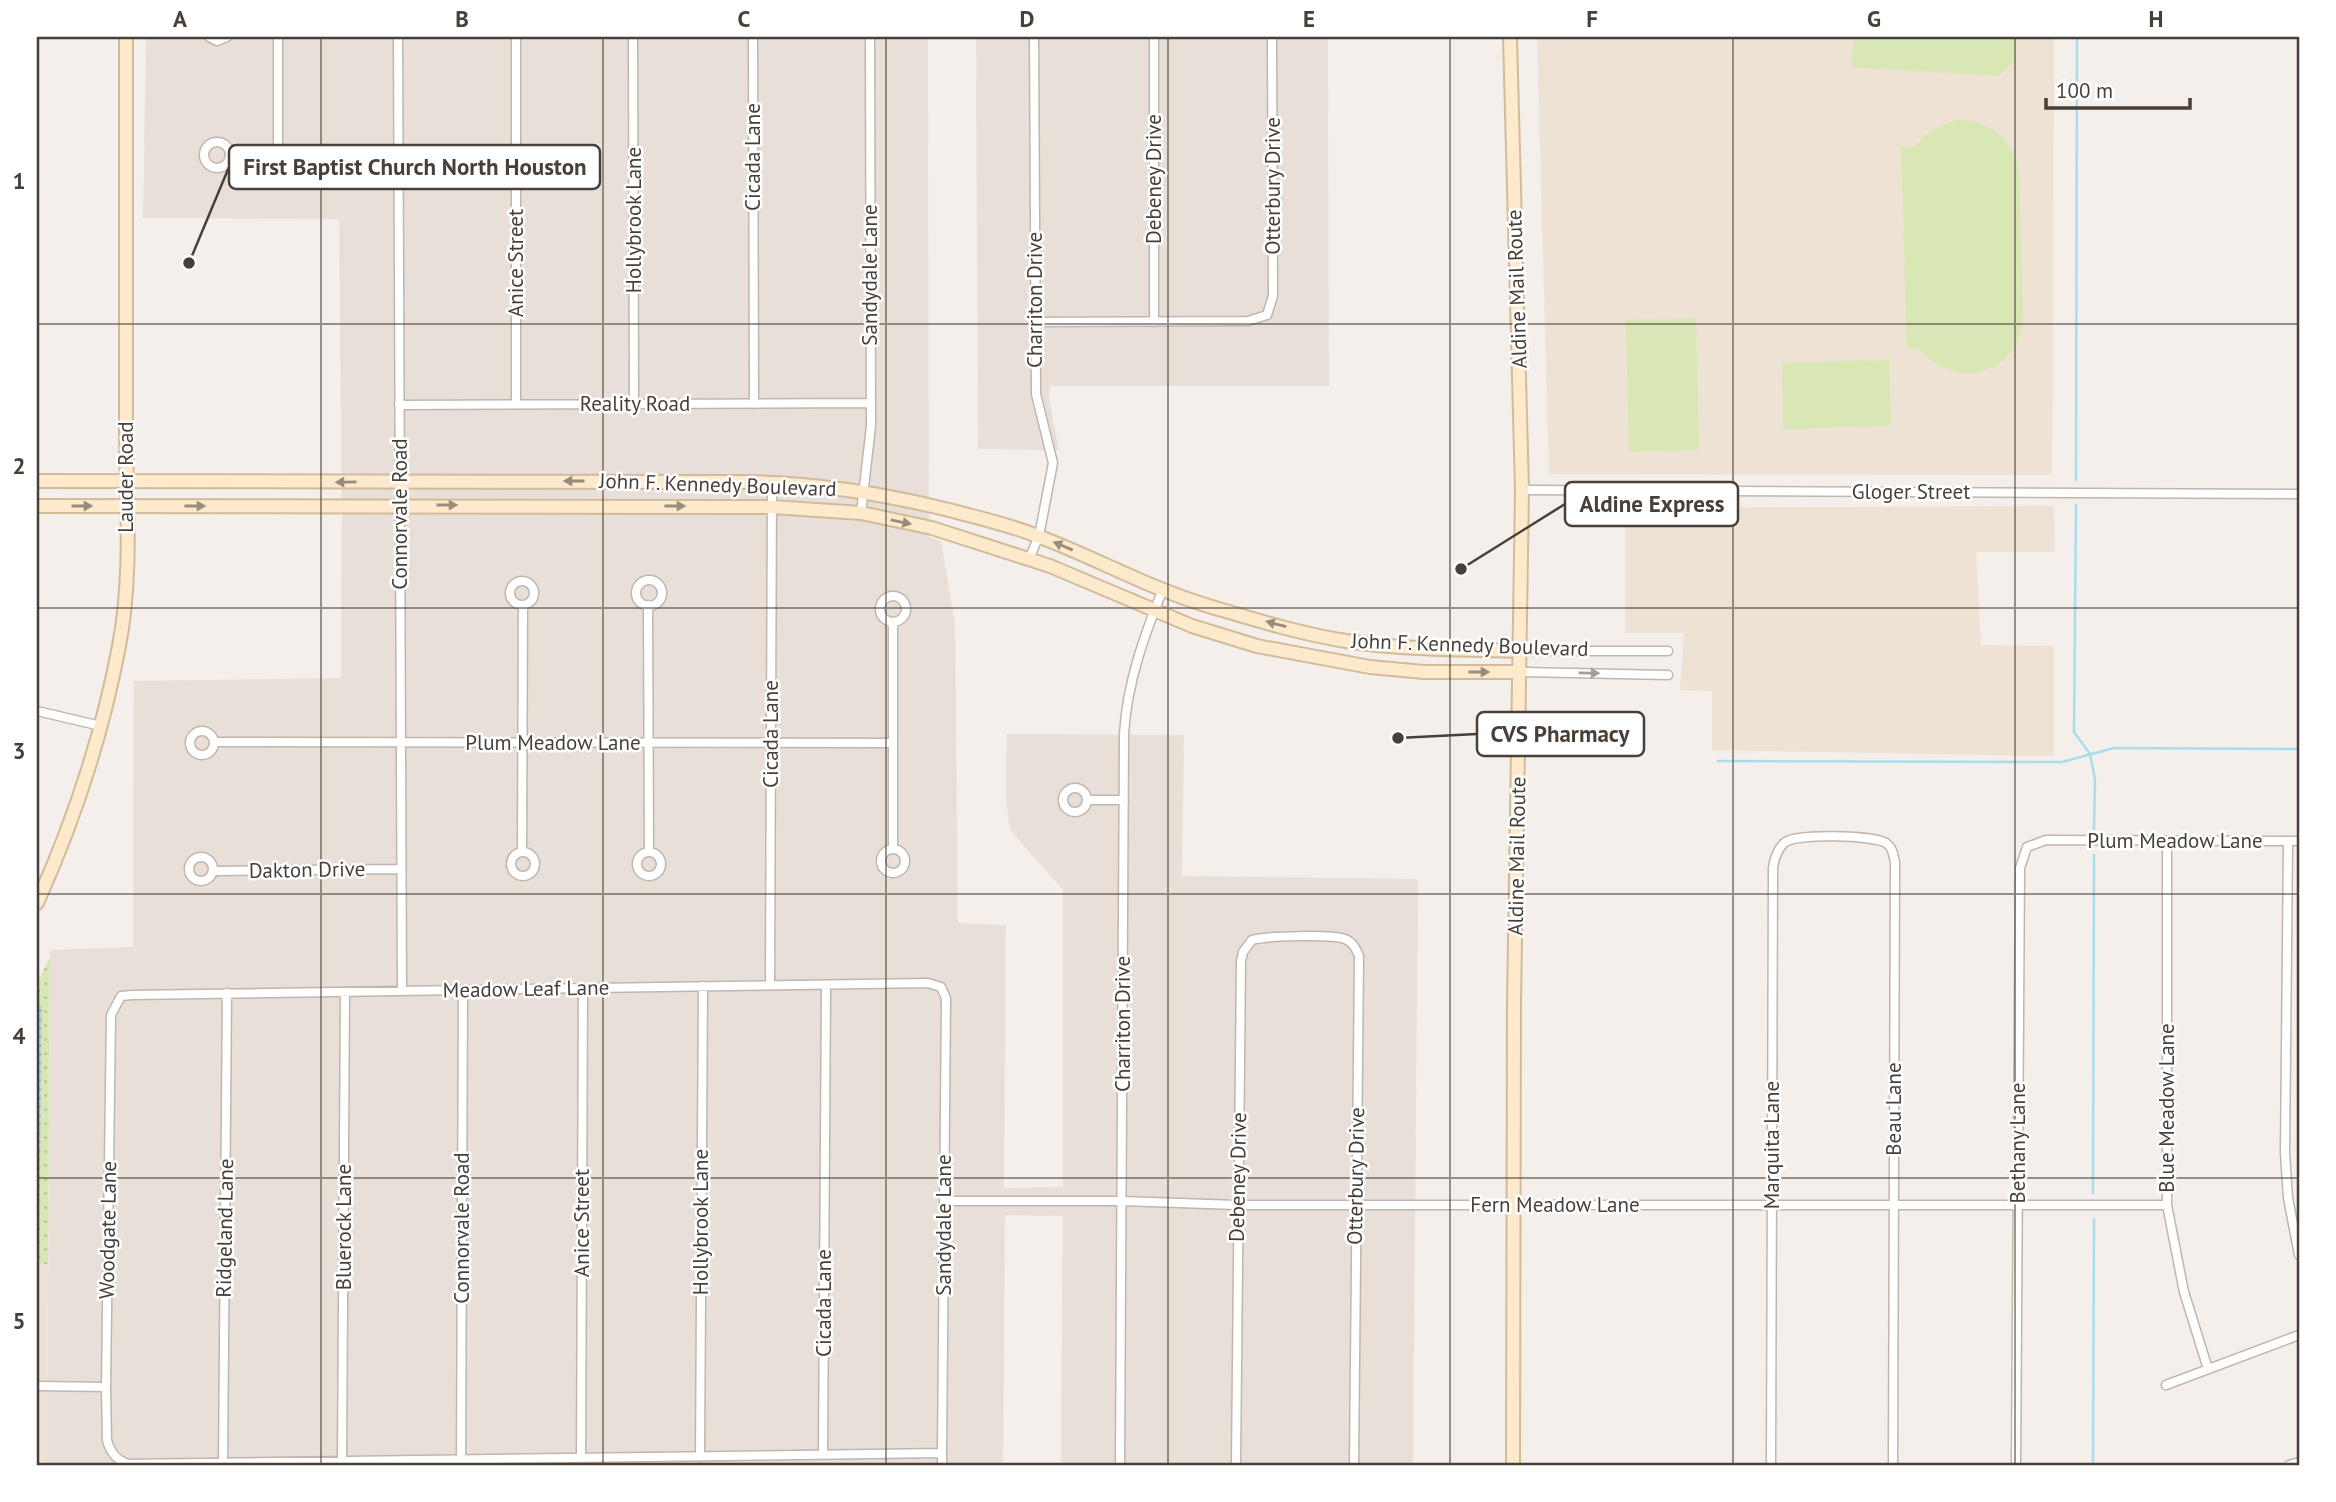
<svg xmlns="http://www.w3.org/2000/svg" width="2336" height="1502" font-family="'PT Sans',sans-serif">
<defs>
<pattern id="grass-dots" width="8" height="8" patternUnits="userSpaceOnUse" patternTransform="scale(1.75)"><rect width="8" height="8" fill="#d8e7b4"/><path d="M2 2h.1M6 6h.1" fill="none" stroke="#bbc79c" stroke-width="1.8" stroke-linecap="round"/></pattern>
<pattern id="water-rules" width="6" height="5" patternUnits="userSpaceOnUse" patternTransform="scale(1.75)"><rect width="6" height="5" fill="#a9ddee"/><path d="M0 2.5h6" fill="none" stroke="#8cb5c2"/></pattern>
</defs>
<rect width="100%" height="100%" fill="#f4efea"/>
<path fill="#e8e0d8" d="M146,37H928L929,537L941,541L955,625L958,923L1006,925L1004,1188L1063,1187V890L1010,830L1006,799L1007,734L1184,735L1182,876L1418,879L1413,1465H1061L1063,1216L1005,1215L1003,1465H47L50,950L133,947L134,681L341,678L342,515L339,219L143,218Z
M976,37H1328L1329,386H1050L1049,399L1059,450L978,449Z"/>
<path fill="#ede2d4" d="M1537,37H2054L2052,475L1549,474Z
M2054,506L2055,552H1976L1981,645L2054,646V756L1712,750V691L1680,690L1684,633H1625V508Z
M37,1264H48L47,1465H37Z"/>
<path fill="url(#grass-dots)" d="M50,957L48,1264H37V983Z"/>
<path fill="#d8e7b4" d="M1854,37H2016V59L1999,76L1851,67Z
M1956,120C1988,119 2011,137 2019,169L2023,322C2014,377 1955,390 1919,349H1907L1901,147H1914L1929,131Z
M1696,318L1699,450L1629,452L1626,320Z
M1889,360L1891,426L1783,429L1782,363Z"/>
<path fill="url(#water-rules)" d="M37,1000L42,1007L39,1250L37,1252Z"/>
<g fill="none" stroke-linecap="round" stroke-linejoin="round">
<path stroke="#a9ddee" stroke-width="2.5" d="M2076,480L2077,37
M2076,505L2074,732L2090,754L2095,779L2094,829
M1718,761L2062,762L2114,748L2299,749
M2093,1193L2094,855
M2093,1465L2094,1219"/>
<g stroke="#c0b6ac" stroke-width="11">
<path id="minor" d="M209,37L217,41L227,37
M278,37V155
M398,37L402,991
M516,37V404
M633,37L634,404
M753,37L754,404
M204 155a13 13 0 1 1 26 0a13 13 0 1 1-26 0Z
M230,155L398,153
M1034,322L1248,321L1267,315L1273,296L1272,37
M1154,322V37
M399,405L870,403
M1522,490L2299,494
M861,513L871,426L870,37
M1029,559L1039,536L1053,463L1036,394L1034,37
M636 593a13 13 0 1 1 26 0a13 13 0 1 1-26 0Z
M510 593a12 12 0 1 1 24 0a12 12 0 1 1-24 0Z
M880 609a13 13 0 1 1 26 0a13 13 0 1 1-26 0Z
M648,605L649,852
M1521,651H1668
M1521,672L1668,675
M37,711L101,726
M190 743a12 12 0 1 1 24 0a12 12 0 1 1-24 0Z
M214,742L893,743
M1063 800a12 12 0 1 1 24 0a12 12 0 1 1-24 0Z
M1087,800H1124
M2288,841L2285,1153L2288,1198L2299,1255
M2167,842V1205L2184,1292L2208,1369
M893,848V622
M881 861a12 12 0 1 1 24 0a12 12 0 1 1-24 0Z
M511 864a12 12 0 1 1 24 0a12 12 0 1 1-24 0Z
M522,852L523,605
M637 864a12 12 0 1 1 24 0a12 12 0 1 1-24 0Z
M189 869a12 12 0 1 1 24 0a12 12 0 1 1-24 0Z
M214,871L401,869
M770,985L772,482
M944,1201H1122L1237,1205H2167
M2166,1385L2299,1335
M37,1386L106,1387
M823,1454L826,985
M700,1457L703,986
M581,1458L583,988
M342,1461L345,992
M461,1462L463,990
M223,1463L227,993
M942,1465V1453L946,998L941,987L928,983L132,995L121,996L111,1015L106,1387L107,1440C110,1452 116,1460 128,1464L942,1453
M1120,1465L1124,734C1127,683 1144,636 1163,589
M1236,1465L1241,961L1243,952L1252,940C1266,936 1331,934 1345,939C1353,942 1356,949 1359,956L1354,1465
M1771,1465L1773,868C1774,860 1777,850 1784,843C1794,833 1874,835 1886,843C1893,848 1893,854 1895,862L1893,1465
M2016,1465L2020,868L2027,847L2046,840L2299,841
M2289,1465L2299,1462"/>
</g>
<g stroke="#d2bb9b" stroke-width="16">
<path id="secondary" d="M1510,37L1522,490L1514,1004L1513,1465
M37,481L744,482C816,483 879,493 949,510C979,518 1011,525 1040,537C1098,559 1153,590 1212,607C1256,620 1301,634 1346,641C1403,650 1463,649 1521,651
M37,506L772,507L861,513L932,528L1050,566L1192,626L1257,646L1370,667L1424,672H1521
M37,903C74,821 102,736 119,646C133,574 126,497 126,424C126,295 126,166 126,37"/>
</g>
<use href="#minor" stroke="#fff" stroke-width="8"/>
<use href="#secondary" stroke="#fde9cb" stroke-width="12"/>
</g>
<defs><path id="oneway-solid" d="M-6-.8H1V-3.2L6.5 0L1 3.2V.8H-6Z" transform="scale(1.75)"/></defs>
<g fill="#998c7a">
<use href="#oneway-solid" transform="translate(574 481) rotate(-180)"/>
<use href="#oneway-solid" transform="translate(346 482) rotate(179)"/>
<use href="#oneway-solid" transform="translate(447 505)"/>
<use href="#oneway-solid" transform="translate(82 506)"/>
<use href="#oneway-solid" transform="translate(195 506)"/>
<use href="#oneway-solid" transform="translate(675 506)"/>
<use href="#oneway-solid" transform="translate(901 522) rotate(12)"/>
<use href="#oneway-solid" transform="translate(1063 546) rotate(-157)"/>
<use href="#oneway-solid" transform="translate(1276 624) rotate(-165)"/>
<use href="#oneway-solid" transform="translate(1479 672)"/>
</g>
<use fill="#a49f9c" href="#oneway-solid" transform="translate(1589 673) rotate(1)"/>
<path fill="none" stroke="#483f38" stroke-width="2" stroke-opacity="0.55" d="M321,37V1465M603,37V1465M886,37V1465M1168,37V1465M1450,37V1465M1733,37V1465M2015,37V1465M37,324H2299M37,608H2299M37,894H2299M37,1178H2299"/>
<g text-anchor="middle" stroke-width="5" stroke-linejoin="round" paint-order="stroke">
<g font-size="21" fill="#483f38" stroke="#fff">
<text transform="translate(753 157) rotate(-90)" y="7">Cicada Lane</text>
<text transform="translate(1154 179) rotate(-90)" y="7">Debeney Drive</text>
<text transform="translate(1273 186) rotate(-90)" y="7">Otterbury Drive</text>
<text transform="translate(634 220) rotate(-90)" y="7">Hollybrook Lane</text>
<text transform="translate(516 263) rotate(-90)" y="7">Anice Street</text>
<text transform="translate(870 275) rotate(-90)" y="7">Sandydale Lane</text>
<text transform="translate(1517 289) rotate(-92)" y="7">Aldine Mail Route</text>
<text transform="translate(1035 300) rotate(-90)" y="7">Charriton Drive</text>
<text x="635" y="411">Reality Road</text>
<text transform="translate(126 477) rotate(-90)" y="7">Lauder Road</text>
<text transform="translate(718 485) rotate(2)" y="7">John F. Kennedy Boulevard</text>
<text x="1911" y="499">Gloger Street</text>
<text transform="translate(400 514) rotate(-90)" y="7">Connorvale Road</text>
<text transform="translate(1470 645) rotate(2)" y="7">John F. Kennedy Boulevard</text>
<text transform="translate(771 734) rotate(-90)" y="7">Cicada Lane</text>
<text x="553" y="750">Plum Meadow Lane</text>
<text x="2175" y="848">Plum Meadow Lane</text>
<text transform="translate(1517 856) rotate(-89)" y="7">Aldine Mail Route</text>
<text transform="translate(307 870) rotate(-1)" y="7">Dakton Drive</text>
<text transform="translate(526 989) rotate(-1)" y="7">Meadow Leaf Lane</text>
<text transform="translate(1123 1024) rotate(-90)" y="7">Charriton Drive</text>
<text transform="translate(2167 1108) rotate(-90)" y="7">Blue Meadow Lane</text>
<text transform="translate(1894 1109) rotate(-90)" y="7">Beau Lane</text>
<text transform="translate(2018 1143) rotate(-90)" y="7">Bethany Lane</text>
<text transform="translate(1772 1145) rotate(-90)" y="7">Marquita Lane</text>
<text transform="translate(1356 1176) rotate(-89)" y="7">Otterbury Drive</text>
<text transform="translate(1238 1177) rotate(-89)" y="7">Debeney Drive</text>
<text x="1555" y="1212">Fern Meadow Lane</text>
<text transform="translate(701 1222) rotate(-90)" y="7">Hollybrook Lane</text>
<text transform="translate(582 1223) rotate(-90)" y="7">Anice Street</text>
<text transform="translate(944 1225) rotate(-90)" y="7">Sandydale Lane</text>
<text transform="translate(344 1227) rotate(-90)" y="7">Bluerock Lane</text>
<text transform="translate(225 1228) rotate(-89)" y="7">Ridgeland Lane</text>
<text transform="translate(462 1228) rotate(-90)" y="7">Connorvale Road</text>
<text transform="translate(108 1230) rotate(-89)" y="7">Woodgate Lane</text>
<text transform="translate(824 1303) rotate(-90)" y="7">Cicada Lane</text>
</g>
</g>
<path fill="none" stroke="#483f38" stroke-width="2.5" d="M189 263L229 167M1461 569L1565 504M1398 738L1477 734"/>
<g fill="#483f38" stroke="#fff" stroke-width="2.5">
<circle cx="189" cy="263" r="7"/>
<circle cx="1461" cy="569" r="7"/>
<circle cx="1398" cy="738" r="7"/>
</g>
<g fill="#fff" stroke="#483f38" stroke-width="2.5">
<rect x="229" y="145" width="371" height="44" rx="7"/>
<rect x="1565" y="482" width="173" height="44" rx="7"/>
<rect x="1477" y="712" width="167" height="44" rx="7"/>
</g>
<g font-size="23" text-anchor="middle" font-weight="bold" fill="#483f38">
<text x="415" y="175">First Baptist Church North Houston</text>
<text x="1652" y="512">Aldine Express</text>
<text x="1560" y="742">CVS Pharmacy</text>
</g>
<rect width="2336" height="1502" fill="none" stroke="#ffffff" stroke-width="77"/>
<path d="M2046 98v10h144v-10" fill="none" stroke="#483f38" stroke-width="3.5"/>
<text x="2056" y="98" font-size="21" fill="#483f38" stroke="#ffffff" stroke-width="5" paint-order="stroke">100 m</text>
<rect x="38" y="38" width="2260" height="1426" fill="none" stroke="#483f38" stroke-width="2.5"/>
<g font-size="23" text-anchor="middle" font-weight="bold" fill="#483f38">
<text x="180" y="27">A</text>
<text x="462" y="27">B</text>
<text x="744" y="27">C</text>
<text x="1027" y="27">D</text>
<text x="1309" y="27">E</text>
<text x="1592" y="27">F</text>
<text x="1874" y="27">G</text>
<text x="2156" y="27">H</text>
<text x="19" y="189">1</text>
<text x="19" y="474">2</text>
<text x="19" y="759">3</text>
<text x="19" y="1044">4</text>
<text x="19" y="1329">5</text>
</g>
</svg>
